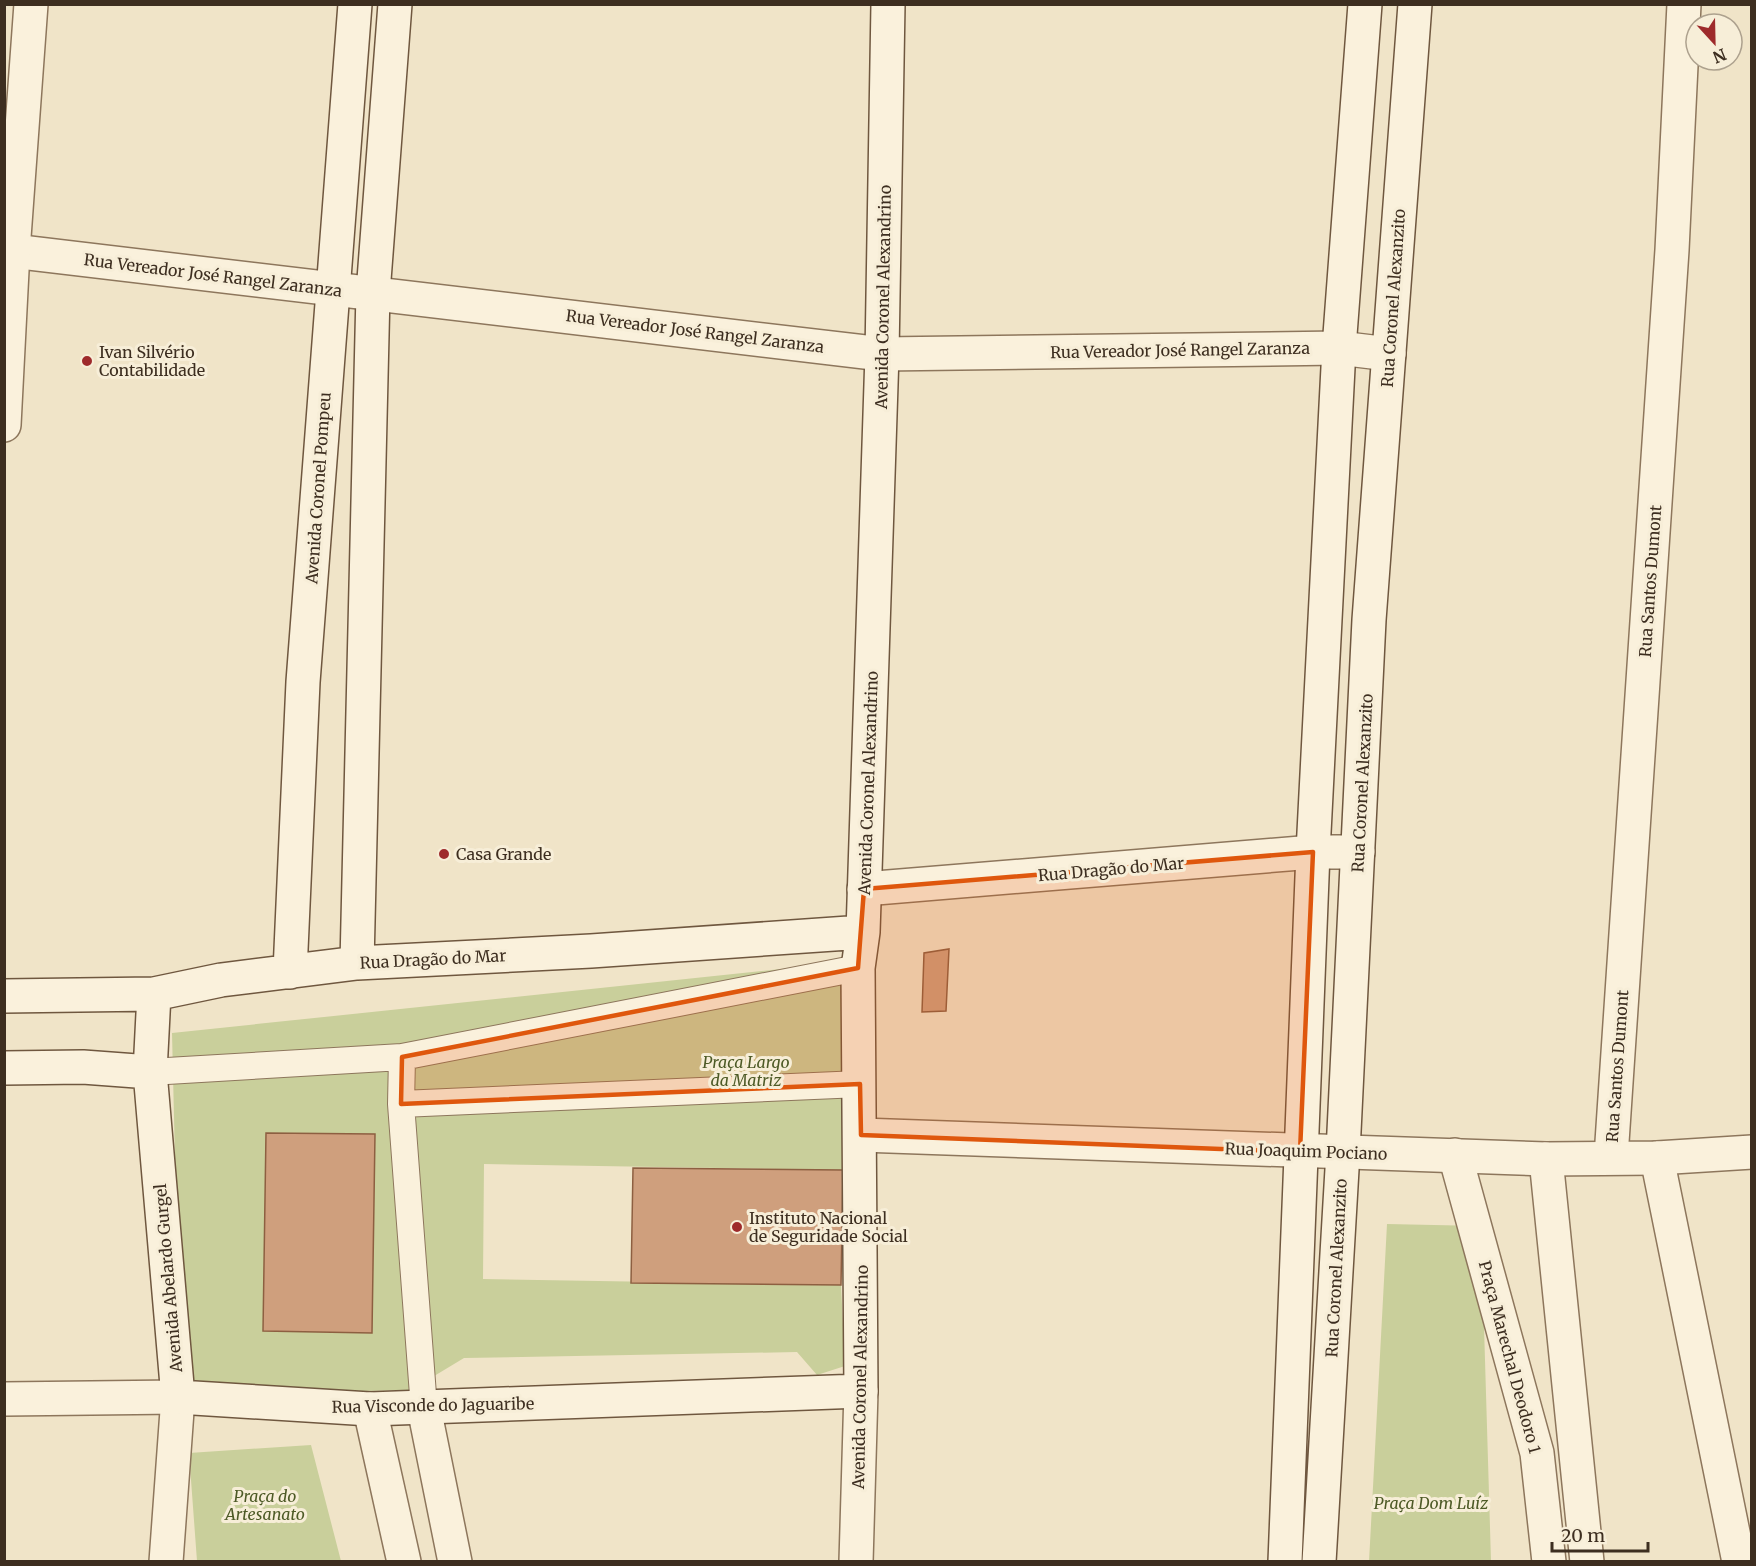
<svg xmlns="http://www.w3.org/2000/svg" width="1756" height="1566" font-family="Merriweather,serif">
<rect width="100%" height="100%" fill="#f0e4c8"/>
<path fill="#c9cf9b" fill-rule="evenodd" d="M847,962L843,1170L484,1164L483,1279L841,1285L845,1366L817,1375L797,1352L464,1358L411,1390L211,1394L180,1369L172,1033ZM267,1133L375,1134L372,1333L263,1331Z
M1387,1224L1481,1226L1491,1561L1369,1562Z
M311,1445L341,1561H197L189,1453Z"/>
<path fill="#cf9f7d" stroke="#8d5f41" stroke-width="1.5" d="M949,949L946,1011L922,1012L924,953Z
M266,1133L375,1134L372,1333L263,1331Z
M633,1168L843,1170L841,1285L631,1283Z"/>
<g fill="none" stroke-linecap="round" stroke-linejoin="round">
<g stroke="#8d765c" stroke-width="28">
<path id="pedestrian" d="M402,1057L401,1104L424,1408
M150,1072L402,1057L858,968
M401,1104L860,1084"/>
</g>
<g stroke="#8d765c" stroke-width="36">
<path id="minor" d="M4,250L882,354L1339,348L1389,354
M864,889L1313,852H1358
M1455,1155L1537,1453L1549,1562
M1611,1157L1672,250L1684,4
M1657,1158L1739,1562
M1546,1159L1587,1562
M4,1399L178,1397
M424,1408L455,1562
M370,1409L404,1562
M856,1562L861,1391"/>
</g>
<g stroke="#8d765c" stroke-width="36">
<path id="tertiary" d="M4,425L13,251L31,4
M861,1135L1546,1159L1657,1158L1752,1152
M166,1562L178,1397"/>
</g>
<g stroke="#6f573f" stroke-width="36">
<path id="secondary" d="M357,963L373,293L395,4
M290,972L303,682L355,4
M154,994L150,1072L178,1397L370,1409L861,1391L858,968L863,932L882,354L888,4
M4,996L154,994L221,980L357,963L591,951L863,932
M4,1068L83,1067L150,1072
M1285,1562L1313,852L1339,348L1365,4
M1319,1562L1343,1152L1369,620L1415,4"/>
</g>
<use href="#pedestrian" stroke="#faf1dc" stroke-width="26"/>
<use href="#minor" stroke="#faf1dc" stroke-width="33"/>
<use href="#tertiary" stroke="#faf1dc" stroke-width="33"/>
<use href="#secondary" stroke="#faf1dc" stroke-width="33"/>
</g>
<path fill="#df570d" fill-opacity="0.2" stroke="#df570d" stroke-width="4.5" stroke-linejoin="round" d="M1313,852L1300,1152L861,1135L860,1084L401,1104L402,1057L858,968L864,889Z"/>
<g fill="#9e2a2b" stroke="#f7eed8" stroke-width="2">
<circle cx="87" cy="361" r="6"/>
<circle cx="444" cy="854" r="6"/>
<circle cx="737" cy="1227" r="6"/>
</g>
<g text-anchor="middle" stroke-width="6" stroke-linejoin="round" paint-order="stroke">
<g font-size="16" fill="#3d2e20" stroke="#f7eed8">
<text transform="translate(213 275) rotate(7)" y="6">Rua Vereador José Rangel Zaranza</text>
<text transform="translate(883 297) rotate(-89)" y="6">Avenida Coronel Alexandrino</text>
<text transform="translate(1393 298) rotate(-86)" y="6">Rua Coronel Alexanzito</text>
<text transform="translate(695 331) rotate(7)" y="6">Rua Vereador José Rangel Zaranza</text>
<text transform="translate(1180 350) rotate(-1)" y="6">Rua Vereador José Rangel Zaranza</text>
<text transform="translate(318 488) rotate(-86)" y="6">Avenida Coronel Pompeu</text>
<text transform="translate(1650 581) rotate(-86)" y="6">Rua Santos Dumont</text>
<text transform="translate(868 783) rotate(-88)" y="6">Avenida Coronel Alexandrino</text>
<text transform="translate(1362 783) rotate(-87)" y="6">Rua Coronel Alexanzito</text>
<text transform="translate(1111 869) rotate(-5)" y="6">Rua Dragão do Mar</text>
<text transform="translate(433 959) rotate(-3)" y="6">Rua Dragão do Mar</text>
<text transform="translate(1617 1066) rotate(-86)" y="6">Rua Santos Dumont</text>
<text transform="translate(1306 1151) rotate(2)" y="6">Rua Joaquim Pociano</text>
<text transform="translate(1336 1268) rotate(-87)" y="6">Rua Coronel Alexanzito</text>
<text transform="translate(168 1278) rotate(-95)" y="6">Avenida Abelardo Gurgel</text>
<text transform="translate(1510 1357) rotate(75)" y="6">Praça Marechal Deodoro 1</text>
<text transform="translate(860 1377) rotate(-89)" y="6">Avenida Coronel Alexandrino</text>
<text transform="translate(433 1405) rotate(-1)" y="6">Rua Visconde do Jaguaribe</text>
</g>
<g font-size="16" fill="#3d2e20" stroke="#f7eed8" text-anchor="start">
<text x="99" y="358">Ivan Silvério<tspan x="99" dy="18">Contabilidade</tspan></text>
<text x="456" y="860">Casa Grande</text>
<text x="749" y="1224">Instituto Nacional<tspan x="749" dy="18">de Seguridade Social</tspan></text>
</g>
<g font-size="16" font-style="italic" fill="#4d5a26" stroke="#f7eed8">
<text x="746" y="1068">Praça Largo<tspan x="746" dy="18">da Matriz</tspan></text>
<text x="265" y="1502">Praça do<tspan x="265" dy="18">Artesanato</tspan></text>
<text x="1431" y="1509">Praça Dom Luíz</text>
</g>
</g>
<rect width="1756" height="1566" fill="none" stroke="#3d2e20" stroke-width="12"/>
<g transform="translate(1714 42) rotate(158)"><circle r="28" fill="#f7eed8" stroke="#ada18e" stroke-width="1.5"/>
<path d="M0-4.5L10 22L0 15L-10 22Z" fill="#9e2a2b"/>
<text y="-9" font-size="16" font-weight="bold" text-anchor="middle" fill="#3d2e20">N</text>
</g>
<path d="M1552 1542v9h96v-9" fill="none" stroke="#3d2e20" stroke-width="3"/>
<text x="1561" y="1542" font-size="18" fill="#3d2e20" stroke="#f7eed8" stroke-width="4.5" paint-order="stroke">20 m</text>
</svg>
